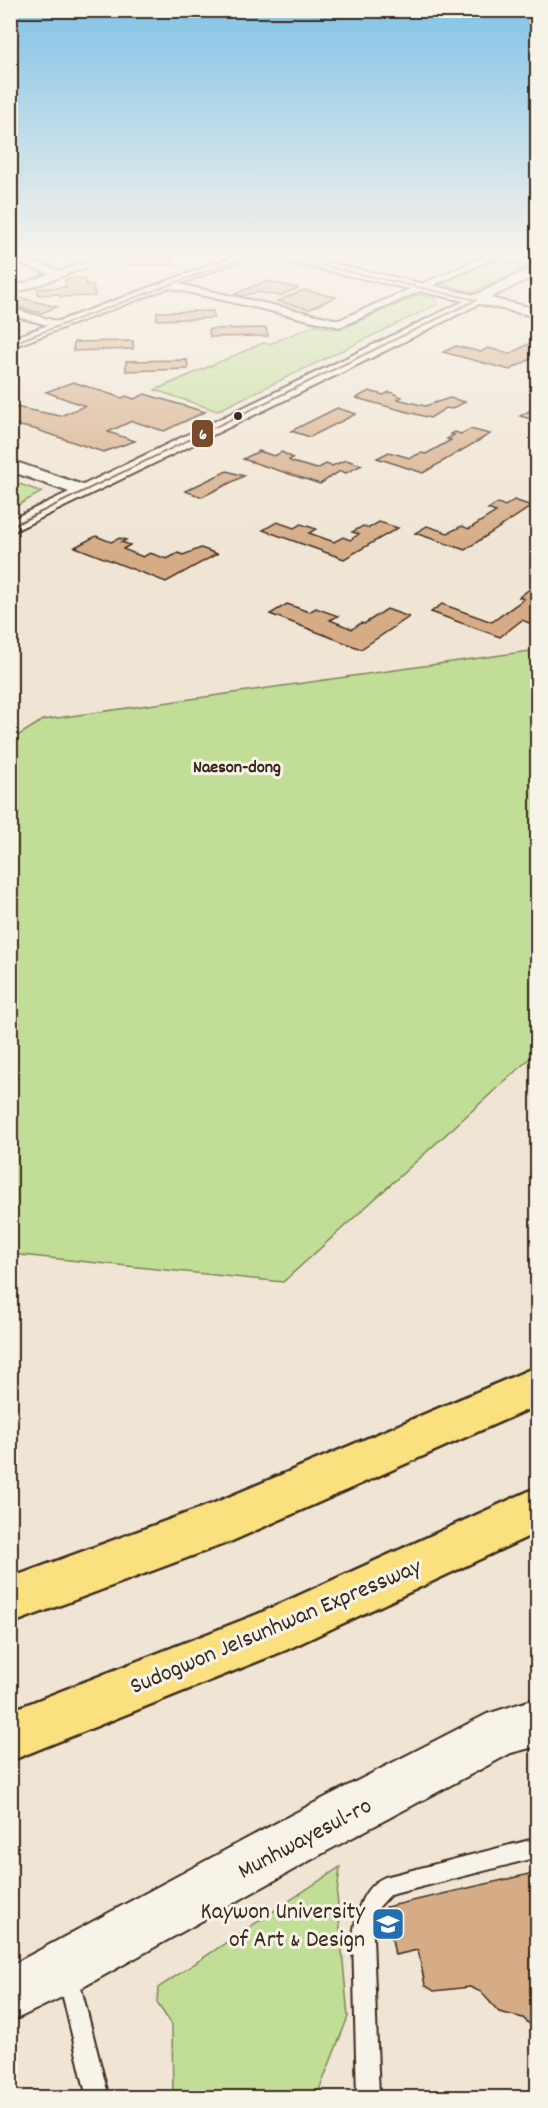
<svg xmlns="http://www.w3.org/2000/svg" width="548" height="2108" font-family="Dekko,sans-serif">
<rect width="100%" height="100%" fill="#f0e5d4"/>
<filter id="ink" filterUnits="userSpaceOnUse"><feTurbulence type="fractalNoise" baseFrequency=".0167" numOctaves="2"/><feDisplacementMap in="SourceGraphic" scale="12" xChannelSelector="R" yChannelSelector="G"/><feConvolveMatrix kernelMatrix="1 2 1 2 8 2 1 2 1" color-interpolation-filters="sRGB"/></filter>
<g filter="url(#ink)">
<path fill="#c2de96" stroke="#7e845a" stroke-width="1.5" d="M497,259L529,266L474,292L441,284Z
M419,295L434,298L438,304L217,411L155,390L263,343L270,344L315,325L332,329L346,327Z
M11,481L42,492L11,509Z
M537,650V1052L283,1282L11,1254V740L43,720Z
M340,1867L337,1895L348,2017L318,2093L313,2098L173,2097L172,2025L157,2003L158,1988Z"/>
<path fill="#d5ac86" stroke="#3b2a1e" stroke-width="1.5" d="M146,255H172L175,265H121L120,259L147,258Z
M85,278L86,285H93L95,296L60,297L59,294L38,295V289L66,287L65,279Z
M266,281L298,288L279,296L258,292L241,296L235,294Z
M304,290L336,297L309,309L277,301Z
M10,296H12L57,307L41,313L10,305Z
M213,311L214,318L157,320V312Z
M266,328L268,336L210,337L209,329Z
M133,341V349L73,351L74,342Z
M530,343L538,345V355L510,370L443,352L456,346L481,352L488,348L510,354Z
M187,360L188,369L126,371V361Z
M73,382L122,398L126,396L134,399L145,394L205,412L164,431L132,421L108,432L135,441L103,452L34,429L10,424V406L60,416L85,406L46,392Z
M369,391L383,395L390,392L402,397L398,399L401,400L425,406L450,398L465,402L452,409L446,408L430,418L356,398Z
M337,408L356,414L310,437L291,431Z
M531,410L538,411V421L520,416Z
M470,429L490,434L423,473L377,458L389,452L410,458L421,453L426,454L451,440L447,439L454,435L451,434L455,432L461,434Z
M259,451L274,456L282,452L293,458L289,460L292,462L317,469L326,464L332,466L346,460L362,465L346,473L340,471L320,484L243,459Z
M227,471L244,476L202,497L185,491Z
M514,500L532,506L465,550L415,533L427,526L448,533L462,526L469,529L496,512L488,509L498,503L505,506Z
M277,522L294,528L301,524L316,529L309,533L334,542L343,537L350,540L359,534L352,532L363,526L369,528L379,522L398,528L344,559L263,530Z
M96,536L111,542L120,538L126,540L121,542L130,545L123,549L143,557L150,553L167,559L178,553L183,555L201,548L217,554L166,582L75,547Z
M531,588L538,590V617L529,623L522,620L500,637L431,612L442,604L492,622L524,599L519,597Z
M287,604L309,612L316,608L338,616L330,620L352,629L361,623L364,624L387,609L409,617L361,649L270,614Z
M538,1872V2032L523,2018L499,2012L481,1992L470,1987L434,1991L425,1985L418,1950L395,1955L386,1907Z"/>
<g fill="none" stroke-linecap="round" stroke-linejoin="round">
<g stroke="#3b2a1e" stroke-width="4">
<path id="service" d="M538,1838V1857L390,1895L379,1907L376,1915L373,1937L379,2098H357L353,1937C356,1914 361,1887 385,1877Z
M68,1966L75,1969L78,1976L109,2098H87L58,1976L61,1969Z"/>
</g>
<g stroke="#3b2a1e" stroke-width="4">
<path id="minor" d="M105,255H120L10,295V288L50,274L19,263L10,264V258H24L60,271Z
M488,255L497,257L340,327L170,288L165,285L170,282L339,320Z
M10,308L63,323L65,325L59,328L10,315Z"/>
</g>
<g stroke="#3b2a1e" stroke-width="4">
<path id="tertiary" d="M238,255H256L10,348V339Z
M268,255H292L475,295L538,265V274L490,298L538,309V317L479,304L341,373L10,533V520L69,492L10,471V460L83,485L464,301L274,259Z
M538,1698V1746L511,1753L327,1851L85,1986L10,2022V1966L291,1815L487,1714Z"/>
</g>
<g stroke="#3b2a1e" stroke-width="5">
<path id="motorway" d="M538,1366V1405L232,1541L10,1624V1578L212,1504Z
M538,1487V1532L286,1650L10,1761V1711L258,1614Z"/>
</g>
<use href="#service" fill="#f7f3e8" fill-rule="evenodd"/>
<use href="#minor" fill="#f7f3e8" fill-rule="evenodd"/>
<use href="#tertiary" fill="#f7f3e8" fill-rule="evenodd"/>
<use href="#motorway" fill="#fbe080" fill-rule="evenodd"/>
<g stroke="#f7f3e8" stroke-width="4.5">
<path id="bus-1" d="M274,255L476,300
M10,344L250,255
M10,527L476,300"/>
</g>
<use href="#bus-1" stroke="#7a4b2a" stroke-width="2"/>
</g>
</g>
<linearGradient id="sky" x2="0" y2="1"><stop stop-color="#81c3e6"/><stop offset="0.46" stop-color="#f8f3ec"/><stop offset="1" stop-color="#f8f3ec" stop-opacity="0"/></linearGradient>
<rect width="548" height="550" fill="url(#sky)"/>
<defs>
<g id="university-square" transform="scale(1.725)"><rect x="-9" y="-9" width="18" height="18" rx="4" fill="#1f6fb2" stroke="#f7f3e8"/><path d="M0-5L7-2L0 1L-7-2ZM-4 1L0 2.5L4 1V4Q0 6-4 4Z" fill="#fff"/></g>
</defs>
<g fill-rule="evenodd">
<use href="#university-square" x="388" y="1924"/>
</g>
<circle fill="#3b2a1e" stroke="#f7f3e8" stroke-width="2" cx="238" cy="416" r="5"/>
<g text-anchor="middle" stroke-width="6" stroke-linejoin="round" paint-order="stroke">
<g font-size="18" font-weight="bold" fill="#3b2a1e" stroke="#f7f3e8">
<text x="237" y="772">Naeson-dong</text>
</g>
<g font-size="24" fill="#3b2a1e" stroke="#f7f3e8">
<text transform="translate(275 1625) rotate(-23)" y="8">Sudogwon Je1sunhwan Expressway</text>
<text transform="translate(304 1837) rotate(-28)" y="8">Munhwayesul-ro</text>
</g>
<g font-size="24" fill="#3b2a1e" stroke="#f7f3e8" text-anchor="end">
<text x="365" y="1918">Kaywon University<tspan x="365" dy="28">of Art &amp; Design</tspan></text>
</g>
</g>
<rect stroke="#f7f3e8" stroke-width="2" x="191" y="419" width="23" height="29" rx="6" fill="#7a4b2a"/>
<g font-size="16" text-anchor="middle" font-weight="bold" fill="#fff">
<text x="203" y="439">6</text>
</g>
<rect width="548" height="2108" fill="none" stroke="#f7f3e8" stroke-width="36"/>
<rect x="18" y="18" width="512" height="2072" fill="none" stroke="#3b2a1e" stroke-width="2" filter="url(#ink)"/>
</svg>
